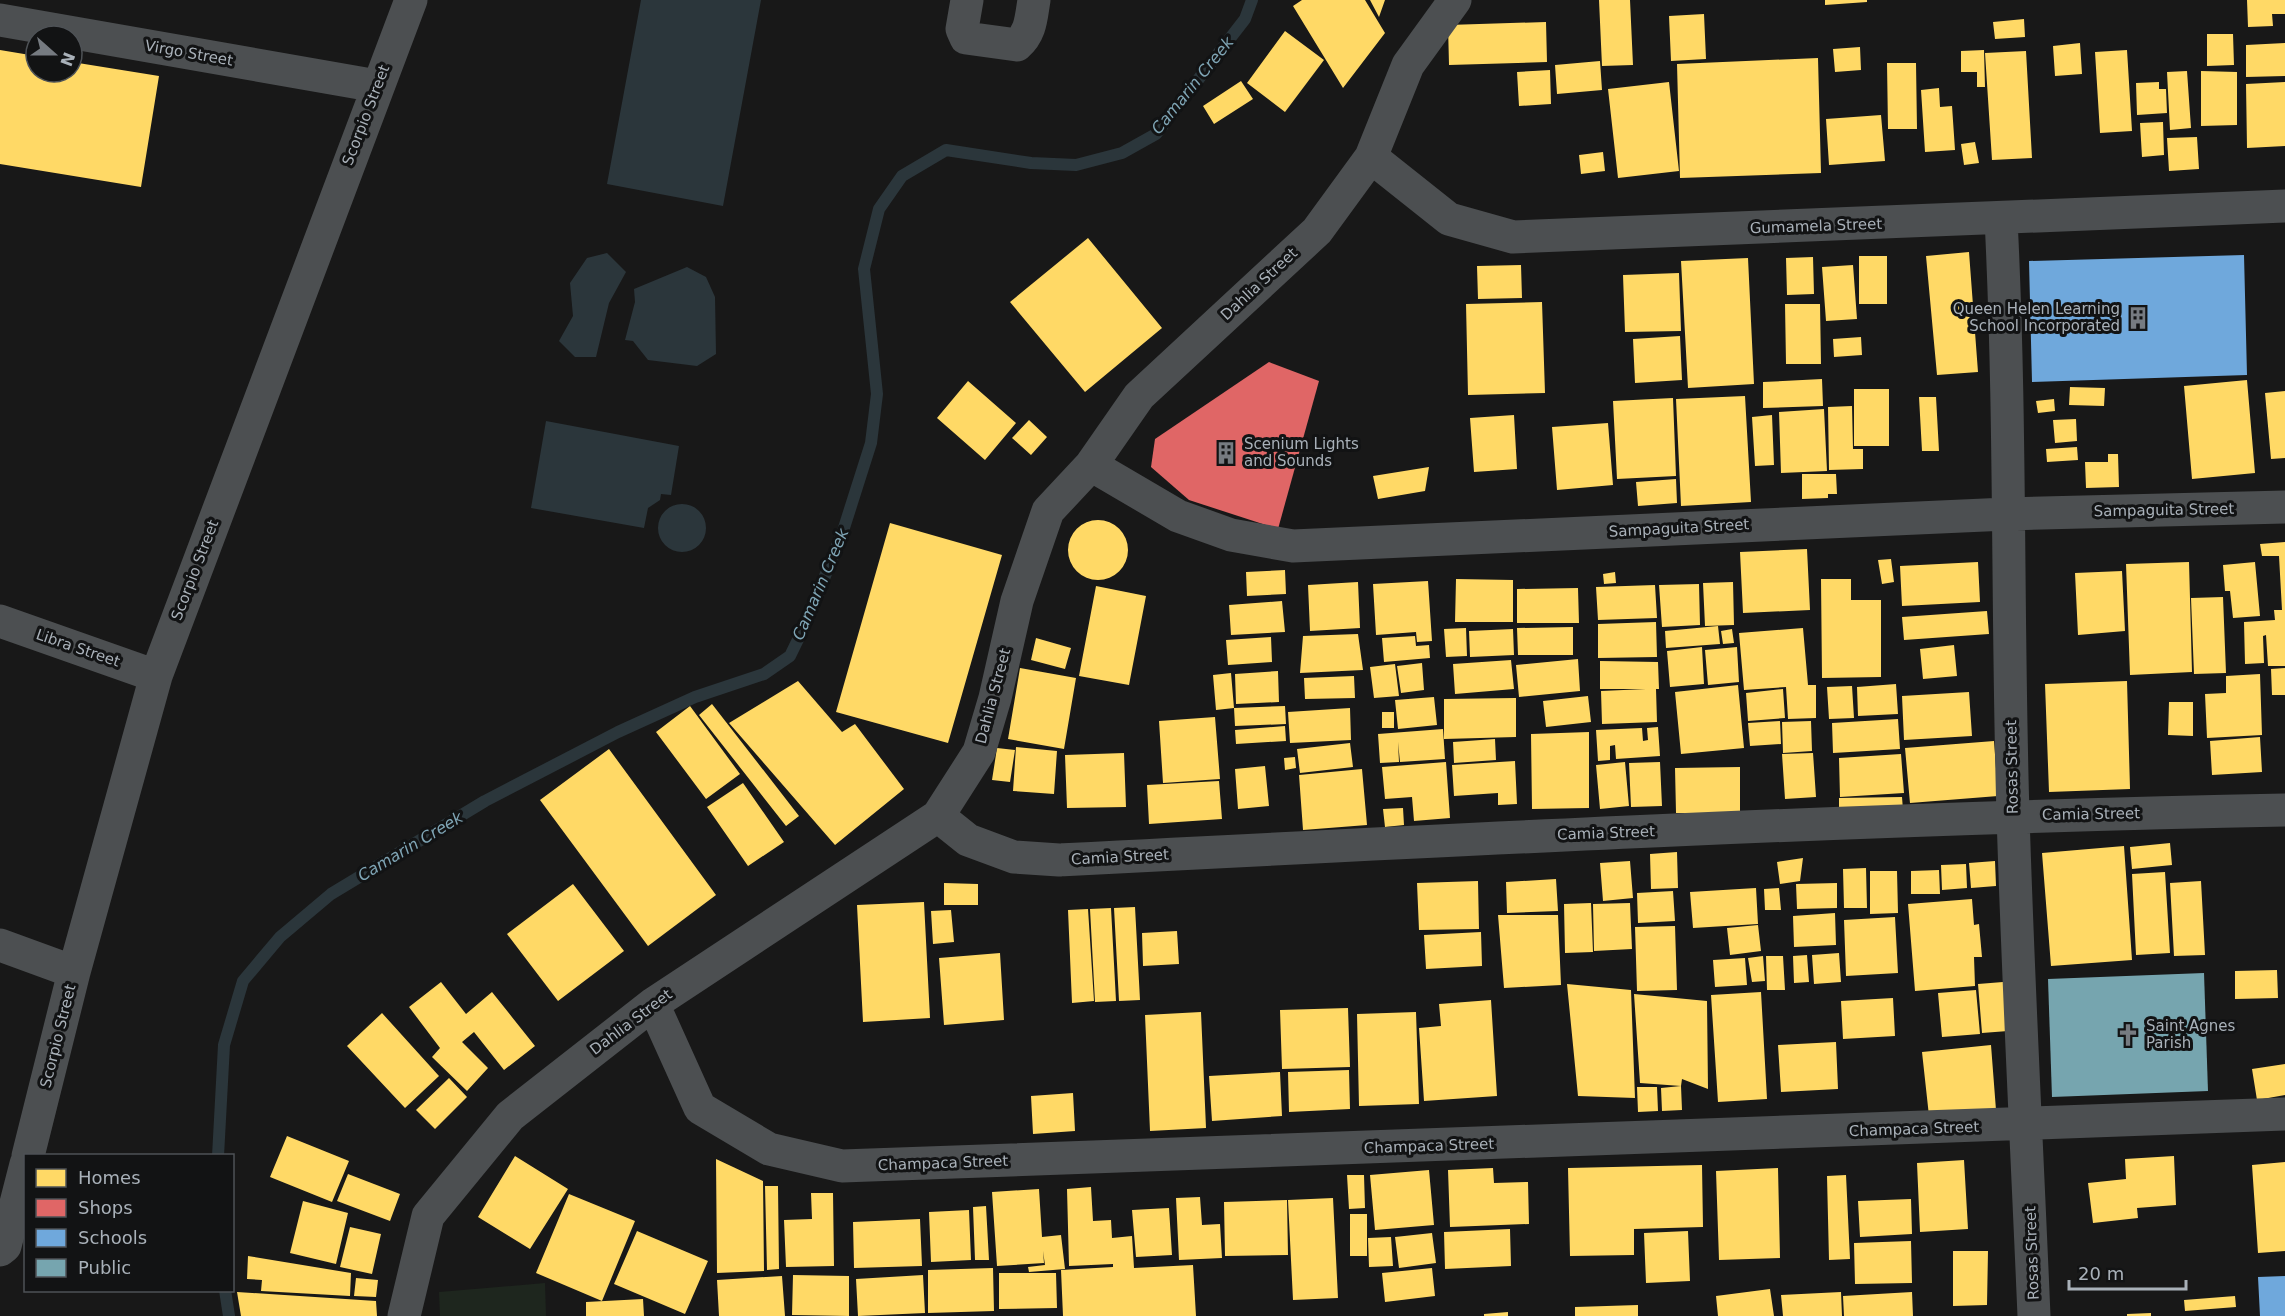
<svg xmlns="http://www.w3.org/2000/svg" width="2285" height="1316" font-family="'DejaVu Sans',sans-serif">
<rect width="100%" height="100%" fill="#181818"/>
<path fill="#1e261e" d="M545,1283L546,1316H440L439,1292Z"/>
<path fill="#2b363b" d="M641,0H761L723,206L607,184Z
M607,253L626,272L609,303L596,357H575L559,341L573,316L570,283L587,258Z
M687,267L706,277L715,297L716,354L697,366L648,360L633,341L625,340L635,302L634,289Z
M546,421L679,446L671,495L661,494L660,500L648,508L644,528L531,508Z
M658 528a24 24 0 1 1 48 0a24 24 0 1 1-48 0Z"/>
<path fill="#ffd966" d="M1302,0H1365L1385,33L1343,88L1293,6Z
M1370,0H1385L1379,17Z
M1599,0H1630L1633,65L1602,66Z
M1825,0H1867V2L1825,5Z
M2247,0H2285V14H2272L2273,26L2248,27Z
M1704,14L1706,59L1671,61L1669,16Z
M2024,19L2025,37L1995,39L1993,22Z
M1546,22L1547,62L1449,65L1448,25Z
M1285,31L1324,60L1285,112L1247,83Z
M2207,34H2233L2234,65L2207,66Z
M2080,43L2082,74L2055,76L2053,46Z
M2285,43V76L2246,77V45Z
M1860,47L1861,70L1835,72L1833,49Z
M0,50L36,56V72H72V62L159,76L141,187L0,164Z
M1984,50L1985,87H1977V72H1961V51Z
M2127,50L2132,131L2100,133L2095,52Z
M2026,51L2032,158L1992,160L1985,53Z
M1818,58L1821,173L1680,178L1677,64Z
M1600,61L1602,90L1557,94L1555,65Z
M1887,63H1916L1917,129H1888Z
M1550,70L1551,104L1519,106L1517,72Z
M2187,71L2191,128L2170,130L2167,72Z
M2201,71L2237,72V125L2201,126Z
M1241,81L1253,99L1214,124L1203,106Z
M1669,82L1679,171L1618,178L1608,89Z
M2159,82V89H2166L2167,113L2137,115L2136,83Z
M2285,82V146L2247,148L2246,84Z
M1939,88L1940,107L1952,106L1955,150L1925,152L1921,90Z
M1881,115L1885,161L1829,165L1826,119Z
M2163,122L2164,155L2142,157L2140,123Z
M2197,137L2199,169L2169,171L2167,138Z
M1975,142L1979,163L1964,165L1961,144Z
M1603,152L1605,171L1581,174L1579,155Z
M1088,238L1162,328L1085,392L1010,302Z
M1969,252L1978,372L1937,375L1926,256Z
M1859,256H1887V304H1859Z
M1813,257L1814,294L1787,295L1786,258Z
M1748,258L1754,384L1688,388L1681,261Z
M1521,265L1522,298L1478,299L1477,266Z
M1853,265L1857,319L1826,321L1822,267Z
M1679,273L1681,331L1625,332L1623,275Z
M1542,302L1545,393L1468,395L1466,304Z
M1785,304H1820L1821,364H1786Z
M1680,336L1682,380L1635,383L1633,339Z
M1861,337L1862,355L1834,357L1833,339Z
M1822,379L1823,406L1763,408V382Z
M2247,380L2255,473L2192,479L2184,386Z
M968,381L1016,423L985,460L937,418Z
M2070,387L2105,388L2104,406L2069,405Z
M1854,389H1889V446H1854Z
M2285,391V458L2271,459L2265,393Z
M1745,396L1751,502L1681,506L1676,399Z
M1919,397H1936L1939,451H1922Z
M1673,398L1676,476L1617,479L1613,401Z
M2054,399L2055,411L2038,413L2036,401Z
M1852,406L1853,449H1863V469L1829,470L1828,407Z
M1824,409L1827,471L1781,473L1779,412Z
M1514,415L1517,469L1474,472L1470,418Z
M1772,415L1774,465L1755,466L1752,417Z
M2076,419L2077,441L2055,443L2053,420Z
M1029,420L1047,437L1031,455L1012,438Z
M1608,423L1613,485L1557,490L1552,427Z
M2077,447L2078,460L2047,462L2046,449Z
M2108,454H2118L2119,487L2086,488L2085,462H2108Z
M1429,467L1425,491L1378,499L1373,476Z
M1802,474H1836L1837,494H1828V498L1802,499Z
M1676,479L1677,503L1638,506L1636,482Z
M1068 550a30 30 0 1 1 60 0a30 30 0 1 1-60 0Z
M890,523L1002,555L948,743L836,712Z
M2285,542V666H2268L2266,635L2263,636L2264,663L2245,664L2244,622L2275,620L2274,610H2282L2279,556H2262L2260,544Z
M1807,549L1810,610L1743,613L1740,552Z
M1891,559L1894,582L1882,584L1878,560Z
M1978,562L1980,602L1902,606L1900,566Z
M2189,562L2192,672L2130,675L2126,564Z
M2255,562L2260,616L2233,618L2230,591H2225L2223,565Z
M1285,570L1286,594L1247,596L1246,572Z
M2122,571L2125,631L2078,635L2075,573Z
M1615,572L1616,583L1604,584L1603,574Z
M1456,579L1513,580V622H1455Z
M1821,579H1851V600H1881V677L1822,678Z
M1428,581L1432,641L1417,642L1416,632L1376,635L1373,584Z
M1358,582L1360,628L1310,631L1308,585Z
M1733,582L1734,625L1705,626L1703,583Z
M1699,584L1700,625L1662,627L1659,585Z
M1655,585L1657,618L1598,620L1596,587Z
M1096,586L1146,596L1129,685L1079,676Z
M1578,588L1579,623H1517V589Z
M2223,597L2226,673L2194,674L2191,598Z
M1282,601L1285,632L1231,635L1229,605Z
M1987,611L1989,634L1904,640L1902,617Z
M1656,622L1657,657L1598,658V624Z
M1718,626L1720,644L1666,648L1665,631Z
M1573,627V655H1518L1517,628Z
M1466,628L1467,656L1446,657L1444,629Z
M1803,628L1808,685H1816V718L1788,719L1786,687L1744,690L1739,633Z
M1513,629L1514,655L1470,657L1469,631Z
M1732,629L1734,643L1723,644L1721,631Z
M1358,634L1363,670L1300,673L1303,636Z
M1415,636L1416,646L1429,645L1430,658L1384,662L1382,638Z
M1271,637L1272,662L1228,665L1226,640Z
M1036,638L1071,648L1065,669L1031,660Z
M1954,645L1957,676L1923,679L1920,649Z
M1702,647L1704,684L1670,687L1667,651Z
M1737,647L1739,682L1708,685L1705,650Z
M1578,659L1580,691L1519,697L1516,665Z
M1511,660L1514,689L1455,694L1453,664Z
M1600,661L1658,662L1659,689H1656L1657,722L1602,724L1601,691L1646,689H1600Z
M1422,663L1424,690L1401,693L1397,666Z
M1395,664L1399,696L1374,698L1370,667Z
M1020,668L1076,678L1064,749L1008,739Z
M2285,668V695H2272L2271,669Z
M1278,671L1279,702L1236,704L1235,674Z
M1231,673L1234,708L1216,710L1213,675Z
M2260,674L2262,735L2207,738L2205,694L2226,693V676Z
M1354,676L1355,698L1305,699L1304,678Z
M798,681L842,732L855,724L904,789L835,845L729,723Z
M2127,681L2130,789L2049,792L2045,684Z
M1896,684L1898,714L1858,716L1857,687Z
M1738,685L1744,748L1681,754L1675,692Z
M1852,686L1854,718L1829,719L1827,687Z
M1783,689L1785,718L1748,721L1746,693Z
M1969,692L1972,736L1904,740L1902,696Z
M1588,696L1591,722L1546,727L1543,701Z
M1434,697L1437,725L1398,729L1395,700Z
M1516,698V737L1444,739V699Z
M2169,702H2193V736L2168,735Z
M712,704L799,816L786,826L699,715Z
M690,706L740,774L706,799L656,732Z
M1285,706L1286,724L1235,726L1234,708Z
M1350,708L1351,740L1290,743L1288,712Z
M1382,712H1394V728H1382Z
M1215,717L1220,779L1163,783L1159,721Z
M1898,719L1900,749L1833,753L1832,723Z
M1780,721L1781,744L1750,746L1748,723Z
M1811,721L1812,751L1783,753L1782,722Z
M1285,726L1286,741L1236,744L1235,730Z
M1658,727L1660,756L1616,759L1615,745L1610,746V760L1598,761L1596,730L1642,728L1643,741L1648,740L1647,728Z
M1443,729L1445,759L1400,762L1398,742L1399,762L1380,763L1378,734Z
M1589,732V808L1532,809L1531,734Z
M2260,737L2262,772L2212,775L2210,741Z
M1495,739L1496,760L1454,763L1453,742Z
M1994,741L1998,796L1910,803L1905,748Z
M1350,743L1353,767L1300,773L1297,749Z
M1016,747L1057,751L1054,794L1013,791Z
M997,748L1015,750L1010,782L992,780Z
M609,749L716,895L648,946L540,800Z
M1124,753L1126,807L1067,808L1065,755Z
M1813,753L1816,797L1785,799L1782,754Z
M1901,754L1904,793L1840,797L1839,758Z
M1295,757L1296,768L1285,770L1284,758Z
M1515,761L1517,804L1498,805V793L1454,796L1452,765Z
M1446,762L1450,818L1414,821L1412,797L1385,799L1382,767Z
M1625,762L1629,806L1600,809L1596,765Z
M1660,762L1662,806L1631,807L1629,763Z
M1265,766L1269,806L1238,809L1235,769Z
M1740,767V813H1676L1675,768Z
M1362,769L1367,825L1303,830L1299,775Z
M1219,781L1222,819L1149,824L1147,785Z
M743,783L784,842L748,866L707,807Z
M1902,797L1903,810L1839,811V798Z
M1403,808L1404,825L1385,827L1383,809Z
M2170,843L2172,865L2132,869L2130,847Z
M2124,846L2132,960L2051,966L2042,853Z
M1677,852L1678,888L1651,889L1650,854Z
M1803,858L1800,881L1780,884L1777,862Z
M1630,861L1633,898L1603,901L1600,863Z
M1995,861L1996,886L1971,888L1969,863Z
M1966,864L1967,888L1942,890L1941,865Z
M1866,868L1867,908H1844L1843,869Z
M1939,870L1940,894H1911V871Z
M1870,871H1897L1898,913L1870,914Z
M2165,872L2170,953L2136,955L2132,874Z
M1556,879L1558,911L1507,913L1506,882Z
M1478,881L1479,929L1419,930L1417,883Z
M2201,881L2205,955L2174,956L2170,883Z
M944,883L978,884V905H944Z
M1837,883V908L1797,909L1796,884Z
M573,884L624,951L558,1001L507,934Z
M1756,888L1758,924L1693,928L1690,892Z
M1779,888L1781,910H1765L1764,889Z
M1673,891L1675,921L1638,923L1637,893Z
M1972,899L1974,925L1979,924L1982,957H1974L1975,986L1915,991L1908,904Z
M924,902L930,1018L863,1022L857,905Z
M1591,903L1593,952L1565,953L1564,904Z
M1630,903L1632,949L1594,951L1593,904Z
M1135,907L1140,1000L1119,1001L1114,908Z
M1111,908L1116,1001L1095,1002L1090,909Z
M1088,909L1094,1001L1072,1003L1068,910Z
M951,910L954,942L933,944L931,911Z
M1835,913L1836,945L1794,947L1793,916Z
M1498,915H1558L1561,985L1504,988Z
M1895,917L1898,973L1846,976L1844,920Z
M1758,925L1761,951L1730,955L1727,928Z
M1675,926L1677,990L1637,991L1635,927Z
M1177,931L1179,964L1143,966L1142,933Z
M1481,932L1482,966L1426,969L1424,935Z
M1000,953L1004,1020L944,1025L939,958Z
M1839,953L1841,982L1814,984L1812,955Z
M1807,955L1809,982L1794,983L1793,956Z
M1763,956L1765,981L1752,982L1748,958Z
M1766,956H1783L1785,990H1767Z
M1745,958L1747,985L1715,987L1713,960Z
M2277,970L2278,998L2235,999V971Z
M441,982L466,1014L492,992L535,1046L504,1070L474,1032L462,1042L488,1068L467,1091L432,1057L440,1048L409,1007Z
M2003,982L2008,1031L1982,1033L1978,984Z
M1567,984L1631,990L1635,1098L1578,1096Z
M1976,990L1980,1034L1942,1037L1938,993Z
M1761,992L1767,1099L1718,1102L1711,995Z
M1634,994L1707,1001L1708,1089L1682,1079L1681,1086L1640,1083Z
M1893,998L1895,1036L1843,1039L1841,1001Z
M1491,1000L1497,1096L1424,1101L1419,1028L1441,1026L1439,1004Z
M1348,1008L1350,1067L1282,1069L1280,1010Z
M1201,1012L1206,1128L1150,1131L1145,1015Z
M1416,1012L1419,1104L1359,1106L1357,1014Z
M382,1013L439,1076L405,1108L347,1046Z
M1836,1042L1838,1089L1781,1092L1778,1045Z
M1991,1045L1996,1110L1929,1116L1922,1052Z
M2285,1064V1095L2257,1100L2252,1069Z
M1349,1070L1350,1109L1289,1112L1288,1072Z
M1280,1072L1282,1116L1212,1121L1209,1076Z
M449,1078L467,1097L435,1129L416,1110Z
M1681,1086L1682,1110L1662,1111L1661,1088Z
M1637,1087H1657L1658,1111L1638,1112Z
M1073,1093L1075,1131L1033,1134L1031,1096Z
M287,1136L349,1161L332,1202L270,1177Z
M515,1156L568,1189L530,1249L478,1217Z
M2174,1156L2176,1205L2137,1208L2138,1218L2093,1223L2088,1183L2126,1179L2125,1159Z
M716,1159L763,1181L764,1271L717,1273Z
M1964,1160L1968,1229L1920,1232L1917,1163Z
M2285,1162V1251L2258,1253L2252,1165Z
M1702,1165L1703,1227L1634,1229V1255L1570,1256L1568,1168Z
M1493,1168L1494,1183L1528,1182L1529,1224L1450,1227L1448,1170Z
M1778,1168L1780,1258L1719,1260L1716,1171Z
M1429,1170L1434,1225L1375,1230L1370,1175Z
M348,1174L400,1194L390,1221L337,1201Z
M1347,1175H1364L1365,1208L1349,1209Z
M1846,1175L1850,1259L1829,1260L1827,1176Z
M765,1186H778L779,1269L767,1270Z
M1091,1187L1093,1221L1111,1220L1112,1238L1132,1236L1134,1268L1193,1265L1196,1316H1063L1061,1270L1113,1267V1264L1069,1266L1067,1189Z
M1039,1189L1042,1237L1061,1235L1065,1269L1029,1272L1028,1267L1045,1265L1043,1251L1044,1263L997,1266L992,1192Z
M811,1193H833L834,1266L786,1267L784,1220L812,1219Z
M569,1194L635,1221L602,1301L536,1273Z
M1200,1197L1202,1225L1220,1224L1222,1258L1179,1260L1176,1198Z
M1333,1198L1338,1298L1293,1300L1288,1200Z
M1911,1199L1912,1234L1860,1237L1858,1201Z
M1287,1200L1288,1255L1225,1256L1224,1202Z
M303,1201L348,1213L336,1264L290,1253Z
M986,1206L989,1260H975L973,1207Z
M1169,1208L1172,1255L1136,1257L1132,1210Z
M969,1210L971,1260L931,1262L929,1212Z
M1350,1214H1367V1256H1350Z
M920,1219L922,1266L854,1268L853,1222Z
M350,1227L381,1234L372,1274L340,1267Z
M1510,1229L1511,1266L1445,1269L1444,1232Z
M637,1231L708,1261L685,1314L614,1284Z
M1688,1231L1690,1281L1646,1283L1644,1233Z
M1432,1233L1436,1263L1399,1268L1395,1237Z
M1391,1237L1393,1266L1369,1267L1368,1238Z
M1911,1241L1912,1283L1855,1284L1854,1243Z
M1953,1251H1988L1987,1305L1953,1306Z
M248,1256L351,1273L350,1296L261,1291L262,1280L247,1279Z
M993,1268L994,1311L928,1313V1270Z
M1432,1268L1435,1296L1385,1302L1382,1273Z
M999,1273H1056L1057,1308L999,1309Z
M793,1275L849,1276V1316L792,1315Z
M923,1275L925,1313L858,1316L856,1279Z
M782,1276L785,1316H719L717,1280Z
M356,1278L378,1280L376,1297L354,1296Z
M1770,1289L1774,1316H1718L1716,1296Z
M237,1292L376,1301L377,1316H241Z
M1841,1292L1842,1316H1783L1781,1295Z
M1912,1292L1913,1316H1844L1843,1296Z
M2235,1296L2236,1307L2185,1311L2184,1300Z
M643,1299L644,1316H586V1302Z
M1638,1305V1316H1575V1307Z
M1508,1312V1316H1484V1314Z
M2151,1313V1316H2127V1314Z"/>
<path fill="#e06666" d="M1269,362L1319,381L1278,529L1189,500L1151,467L1155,439Z"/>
<path fill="#6fa8dc" d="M2244,255L2247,375L2032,382L2029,261Z
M2285,1276V1316H2260L2258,1277Z"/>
<path fill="#76a5af" d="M2204,973L2208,1091L2052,1097L2048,979Z"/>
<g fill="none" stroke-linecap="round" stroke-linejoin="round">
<path stroke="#2b363b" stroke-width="12" d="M218,1156L224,1045L243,981L280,937L331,894L485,801L618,732L695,697L764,674L790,656L807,621L843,531L871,443L877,394L864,269L879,209L902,176L946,150L1031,163L1076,165L1122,153L1156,134L1245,19L1252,0
M225,1290L229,1316"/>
<path stroke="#4c4f51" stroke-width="33" d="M967,0L962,29L966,38L1017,45C1031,33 1031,18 1034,0
M0,20L377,86
M1371,157L1449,219L1513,237L2285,206
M2001,219C2011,417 2007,616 2013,814C2018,982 2027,1149 2034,1316
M1091,465L1178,516L1231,535L1293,546L2007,514L2285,507
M0,621L156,676
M938,816L968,840L1014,857L1059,860C1468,839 1876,818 2285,810
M0,945L74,972
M653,1004L700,1108L769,1149L842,1166L2285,1114
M28,1156L74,972L156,676L411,0
M0,1250L5,1246L26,1164
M404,1316L428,1216L510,1116L653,1004L938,816L979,752L995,698L1017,601L1048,511L1091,465L1139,396L1317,231L1371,157L1408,65L1455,0"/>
</g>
<defs>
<g id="building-bare" transform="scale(1.8)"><path d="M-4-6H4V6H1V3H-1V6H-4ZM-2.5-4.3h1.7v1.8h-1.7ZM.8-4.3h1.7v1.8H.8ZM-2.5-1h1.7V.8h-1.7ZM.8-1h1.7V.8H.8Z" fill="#767b81" stroke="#121314" stroke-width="2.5" paint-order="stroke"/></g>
<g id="church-bare" transform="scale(1.8)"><path d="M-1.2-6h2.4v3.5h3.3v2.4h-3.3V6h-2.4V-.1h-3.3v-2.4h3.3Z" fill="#767b81" stroke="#121314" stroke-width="2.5" paint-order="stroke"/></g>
</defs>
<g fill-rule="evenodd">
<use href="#building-bare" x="2138" y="318"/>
<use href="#building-bare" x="1226" y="453"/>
<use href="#church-bare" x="2128" y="1035"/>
</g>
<g text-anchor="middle" stroke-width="6" stroke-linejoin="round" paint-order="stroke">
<g font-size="15" fill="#a9b1b9" stroke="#121314">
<text transform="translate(189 53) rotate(10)" y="5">Virgo Street</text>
<text transform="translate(366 115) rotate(-69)" y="5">Scorpio Street</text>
<text transform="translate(1816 226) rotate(-2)" y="5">Gumamela Street</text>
<text transform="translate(1259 284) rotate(-43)" y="5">Dahlia Street</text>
<text transform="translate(2164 510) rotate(-1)" y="5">Sampaguita Street</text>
<text transform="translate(1679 528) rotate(-3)" y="5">Sampaguita Street</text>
<text transform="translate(195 570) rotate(-69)" y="5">Scorpio Street</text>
<text transform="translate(78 648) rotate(19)" y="5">Libra Street</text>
<text transform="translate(993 696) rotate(-75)" y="5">Dahlia Street</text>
<text transform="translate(2012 767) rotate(-91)" y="5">Rosas Street</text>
<text transform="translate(2091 814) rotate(-1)" y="5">Camia Street</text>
<text transform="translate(1606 833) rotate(-2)" y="5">Camia Street</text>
<text transform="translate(1120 857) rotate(-3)" y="5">Camia Street</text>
<text transform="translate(631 1022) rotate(-37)" y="5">Dahlia Street</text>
<text transform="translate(58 1036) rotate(-76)" y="5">Scorpio Street</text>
<text transform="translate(1914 1129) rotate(-2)" y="5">Champaca Street</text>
<text transform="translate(1429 1146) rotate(-2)" y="5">Champaca Street</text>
<text transform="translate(943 1163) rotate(-2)" y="5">Champaca Street</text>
<text transform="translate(2032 1253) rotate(-92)" y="5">Rosas Street</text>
</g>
<g font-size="15" fill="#a9b1b9" stroke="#121314" text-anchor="start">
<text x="2120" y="314" text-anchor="end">Queen Helen Learning<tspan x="2120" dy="17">School Incorporated</tspan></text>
<text x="1244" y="449">Scenium Lights<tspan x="1244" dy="17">and Sounds</tspan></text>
<text x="2146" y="1031">Saint Agnes<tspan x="2146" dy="17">Parish</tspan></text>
</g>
<g font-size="16" font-style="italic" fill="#7fa5b5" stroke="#121314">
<text transform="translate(1192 85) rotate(-51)" y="6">Camarin Creek</text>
<text transform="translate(820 584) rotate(-67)" y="6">Camarin Creek</text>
<text transform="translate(410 846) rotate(-31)" y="6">Camarin Creek</text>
</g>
</g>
<rect x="24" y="1154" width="210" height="138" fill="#121314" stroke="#4e5256" stroke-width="1.5"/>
<rect x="36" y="1169" width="30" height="18" fill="#ffd966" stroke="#4e5256" stroke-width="1.5"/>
<text x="78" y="1184" font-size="18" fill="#a9b1b9">Homes</text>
<rect x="36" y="1199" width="30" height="18" fill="#e06666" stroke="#4e5256" stroke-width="1.5"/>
<text x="78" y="1214" font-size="18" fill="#a9b1b9">Shops</text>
<rect x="36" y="1229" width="30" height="18" fill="#6fa8dc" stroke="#4e5256" stroke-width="1.5"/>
<text x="78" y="1244" font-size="18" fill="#a9b1b9">Schools</text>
<rect x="36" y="1259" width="30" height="18" fill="#76a5af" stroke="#4e5256" stroke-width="1.5"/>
<text x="78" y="1274" font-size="18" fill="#a9b1b9">Public</text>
<g transform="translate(54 54) rotate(111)"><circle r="28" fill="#121314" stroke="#4e5256" stroke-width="1.5"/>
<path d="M0-4.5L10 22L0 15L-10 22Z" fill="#767b81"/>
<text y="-9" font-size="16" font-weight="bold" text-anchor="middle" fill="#a9b1b9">N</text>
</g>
<path d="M2069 1280v9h117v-9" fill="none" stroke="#a9b1b9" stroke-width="3"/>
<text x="2078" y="1280" font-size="18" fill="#a9b1b9" stroke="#121314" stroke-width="4.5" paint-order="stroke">20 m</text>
</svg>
